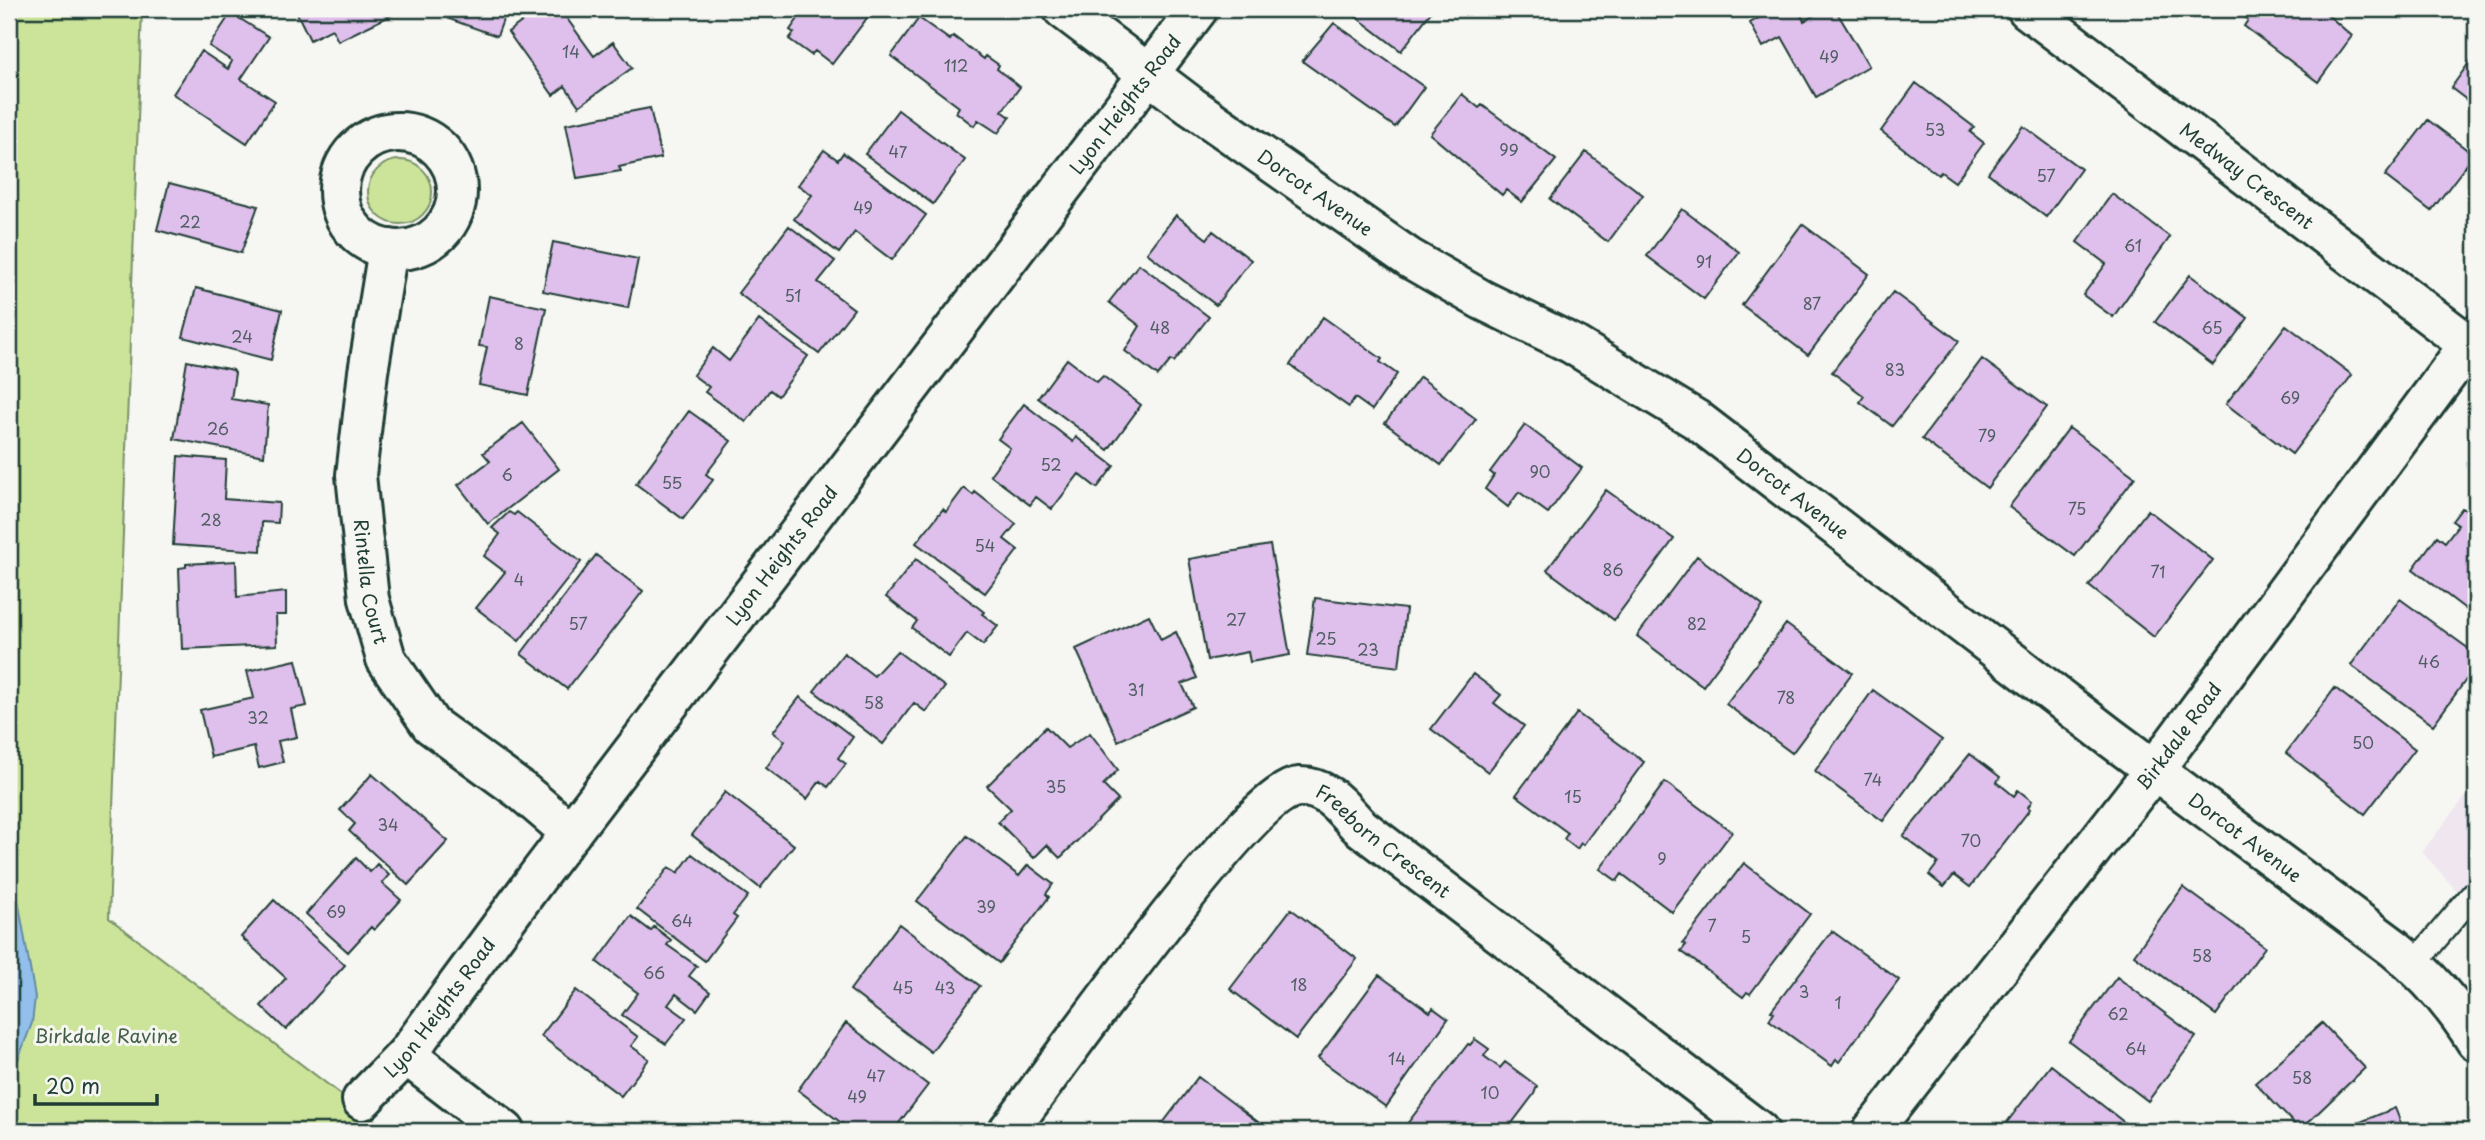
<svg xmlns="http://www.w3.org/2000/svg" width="2485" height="1140" font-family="'Playpen Sans',sans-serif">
<rect width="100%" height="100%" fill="#f6f6f2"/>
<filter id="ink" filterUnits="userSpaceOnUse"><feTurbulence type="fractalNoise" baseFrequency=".0143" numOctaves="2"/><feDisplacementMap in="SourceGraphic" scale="14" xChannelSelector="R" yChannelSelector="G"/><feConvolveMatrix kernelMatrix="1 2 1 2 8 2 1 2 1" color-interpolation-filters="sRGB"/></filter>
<g filter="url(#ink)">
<path fill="#efe6f0" d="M2476,783V912L2422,852Z"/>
<path fill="#cce49a" stroke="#769067" stroke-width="2" d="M9,9H142L109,918L389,1131H9Z
M368 192a32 32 0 1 1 64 0a32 32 0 1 1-64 0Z"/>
<path fill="#92bfec" stroke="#648ba2" stroke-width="2" d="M9,848L35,997L32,1023L17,1062L9,1066Z"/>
<path fill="#dfbfeb" stroke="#1f3d34" stroke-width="2" d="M295,9H404L338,41L332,29L310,40Z
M432,9H507L497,36L449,19L450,16Z
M527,9H560L594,56L613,42L632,68L579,106L565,86L553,95L508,32L527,18L523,12Z
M805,9H874L832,64L815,51L811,55L789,39L794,33L790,30Z
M1346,9H1426L1431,12L1401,51Z
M1775,9H1798L1804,21L1825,9H1835L1869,66L1816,97L1782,37L1763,47L1750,23Z
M2233,9H2321L2352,36L2318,82L2244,26L2248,20Z
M231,13L269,37L241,79L275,101L247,143L173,94L201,51L228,69L232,61L209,46Z
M919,18L950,40L953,36L984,59L986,56L999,65L997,69L1020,87L1002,111L1010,117L998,133L978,120L974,126L956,112L959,107L891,56Z
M1334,23L1424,87L1395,127L1302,61Z
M2476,53V107L2451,88Z
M1916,83L1974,127L1970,132L1984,143L1955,182L1941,172L1938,175L1881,131Z
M1462,94L1479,108L1482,105L1556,160L1522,202L1506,190L1502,195L1430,134Z
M650,108L661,158L619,167L621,171L577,178L566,124Z
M898,110L965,160L933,204L865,154Z
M2428,120L2474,155L2431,211L2385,176Z
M2023,126L2081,169L2046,217L1988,173Z
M824,150L838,160L843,153L926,215L892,260L855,232L839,253L794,219L812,195L798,185Z
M1586,152L1643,195L1608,242L1550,199Z
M169,183L258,206L241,253L157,230Z
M2112,194L2170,237L2113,317L2083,295L2106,264L2077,242Z
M1682,209L1739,252L1704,299L1647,256Z
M1176,215L1207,239L1213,231L1251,260L1216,305L1147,253Z
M1802,224L1869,274L1808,355L1742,305Z
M789,226L835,261L818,282L854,309L819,354L738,293Z
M553,242L638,259L628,308L543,291Z
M1139,264L1209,317L1174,362L1171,360L1158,376L1125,351L1140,326L1109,302Z
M2190,275L2248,318L2213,365L2155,322Z
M196,288L282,310L271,360L183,337Z
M1893,292L1959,341L1892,426L1860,402L1864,396L1832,372Z
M489,296L546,308L528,395L479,385L487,347L479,346Z
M1323,317L1382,359L1380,362L1397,374L1372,410L1355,398L1349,407L1290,365Z
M759,320L808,356L778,396L770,390L746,422L705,392L709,387L693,375L713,348L729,361Z
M2286,325L2352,375L2292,454L2226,404Z
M1067,359L1097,382L1103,376L1141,405L1108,450L1038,398Z
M1982,359L2047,407L1987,488L1922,439Z
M187,361L233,370L235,373L231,399L268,405L264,456L174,439Z
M1420,377L1476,419L1441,465L1385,423Z
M1024,404L1073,442L1076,437L1114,466L1097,488L1079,474L1052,509L1036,497L1030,505L990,475L1010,448L998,439Z
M689,411L731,441L706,474L713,480L683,519L636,484Z
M523,423L559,469L488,524L458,485L490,461L483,453Z
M1525,425L1582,468L1548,513L1519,492L1508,507L1485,489L1494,475L1490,472Z
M2069,428L2135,477L2075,556L2009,507Z
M178,456L226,460L224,499L279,503L278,523L262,522L261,551L173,545Z
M964,488L973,495L975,492L1016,524L1004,539L1018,550L985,593L916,543L943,509L946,512Z
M1606,490L1674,539L1614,620L1547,570Z
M2462,508L2476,515V617L2413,569L2437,536L2445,542L2458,525L2452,521Z
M2148,510L2213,560L2154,637L2089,586Z
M509,512L514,515L517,512L581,562L519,641L476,608L505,572L484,556L500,534L492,528Z
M1270,545L1290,655L1250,662L1248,652L1207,660L1189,559Z
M596,555L643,591L567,689L521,654Z
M1697,556L1763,606L1703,686L1637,636Z
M916,559L984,612L982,614L998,626L983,645L967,633L949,657L912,628L917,621L886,597Z
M236,561L237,597L286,592V615H276L277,645L182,649L179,568L186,567V564Z
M1315,598L1406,609L1399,667L1307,655Z
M2400,599L2476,654V666L2433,725L2351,665Z
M1149,615L1161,640L1176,632L1197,678L1182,684L1193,707L1118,741L1076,649Z
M1786,624L1852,673L1792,753L1726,704Z
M897,651L945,687L926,712L914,703L883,744L814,691L844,653L874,676Z
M296,660L307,706L291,709L297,737L278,741L283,762L259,768L254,747L211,757L200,710L254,698L247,671Z
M1473,674L1501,695L1494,703L1524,726L1488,772L1431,729Z
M2335,688L2415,749L2365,814L2286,753Z
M1873,690L1942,740L1883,821L1815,771Z
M800,697L853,737L838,758L846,764L828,787L820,781L807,799L766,768L785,741L773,732Z
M1577,713L1644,762L1583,845L1581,843L1577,849L1564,839L1568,833L1516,795Z
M1046,727L1067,748L1090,733L1118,770L1103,785L1118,800L1060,858L1047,845L1034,858L998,822L1011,809L987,786Z
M1970,754L2000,777L1997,782L2014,796L2018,790L2032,801L2028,807L2030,809L1970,887L1954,875L1944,887L1929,875L1938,863L1903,836Z
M372,774L448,841L408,885L349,831L355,824L340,810Z
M1665,782L1732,832L1672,912L1622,874L1617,881L1600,869Z
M725,792L794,845L760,888L692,835Z
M967,836L1019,876L1028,865L1053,884L1046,894L1049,897L999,963L917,901Z
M692,854L748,896L733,915L737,918L705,961L637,909L669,867L678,873Z
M356,858L370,872L377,864L389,875L382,883L401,900L374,930L371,927L348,952L306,914Z
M1744,863L1810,914L1750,994L1747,992L1743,997L1681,951L1686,945L1683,943Z
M2183,887L2265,947L2216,1015L2134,955Z
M274,900L345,965L286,1030L261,1006L286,978L241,937Z
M1291,909L1357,959L1296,1039L1230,989Z
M631,916L651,931L654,927L671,940L667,945L697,966L689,976L710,992L697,1010L676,994L668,1005L686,1018L666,1044L622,1015L638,993L597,962Z
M899,924L980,986L931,1052L850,990Z
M1832,931L1899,980L1839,1062L1836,1060L1832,1066L1769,1020L1774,1012L1771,1011Z
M1379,975L1430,1012L1433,1008L1448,1019L1386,1107L1318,1058Z
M2117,977L2196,1037L2148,1101L2069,1041Z
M576,990L638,1037L631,1046L649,1059L621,1096L541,1036Z
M846,1023L928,1085L893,1131H852L798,1090Z
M2322,1023L2365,1068L2300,1130L2255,1083Z
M1475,1039L1489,1049L1484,1056L1500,1068L1505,1062L1537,1086L1534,1094L1506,1131H1417L1407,1124L1468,1044L1470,1045Z
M2051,1065L2130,1127L2127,1131L2001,1130Z
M1198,1077L1270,1131H1157Z
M2395,1108L2404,1131H2339L2358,1123Z"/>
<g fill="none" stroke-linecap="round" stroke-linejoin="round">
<g stroke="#1f3d34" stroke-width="28">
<path id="service" d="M2414,964L2476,891"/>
</g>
<g stroke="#1f3d34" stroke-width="44">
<g id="minor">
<path id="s1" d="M2027,9L2469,345"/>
<circle cx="398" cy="191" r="59"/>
<path id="s2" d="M388,249L368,372L356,475L369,599L386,659L431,725L523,792L571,833"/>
<path d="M406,1055L505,1131"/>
<path id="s3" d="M362,1100L406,1055L541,872L1198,9"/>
<path id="s4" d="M1008,1131C1048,1079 1249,790 1299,787C1327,786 1342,808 1359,826L1759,1131"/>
<path id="s5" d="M1872,1131L2154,770L2476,335"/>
</g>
</g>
<g stroke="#1f3d34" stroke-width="44">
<g id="tertiary">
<path id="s6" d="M1063,9L1191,106L1409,258L1482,300L1572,344L1697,420L2110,737L2394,948C2426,974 2454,1005 2476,1041"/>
</g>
</g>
<use href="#service" stroke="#f6f6f2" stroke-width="23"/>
<use href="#minor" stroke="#f6f6f2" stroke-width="38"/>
<use href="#tertiary" stroke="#f6f6f2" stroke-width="38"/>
</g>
</g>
<g text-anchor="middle" stroke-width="6" stroke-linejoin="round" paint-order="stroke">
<g font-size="16" fill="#4f5e62">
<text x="571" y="58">14</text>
<text x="1829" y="63">49</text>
<text x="956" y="72">112</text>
<text x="1935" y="136">53</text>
<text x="1509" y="156">99</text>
<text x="898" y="158">47</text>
<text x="2046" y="182">57</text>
<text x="863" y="214">49</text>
<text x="190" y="228">22</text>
<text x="2133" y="252">61</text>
<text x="1704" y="268">91</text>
<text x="793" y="302">51</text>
<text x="1812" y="310">87</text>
<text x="1160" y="334">48</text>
<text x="2212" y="334">65</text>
<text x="242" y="343">24</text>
<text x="519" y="350">8</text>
<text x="1895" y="376">83</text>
<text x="2290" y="404">69</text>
<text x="218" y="435">26</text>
<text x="1987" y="442">79</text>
<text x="1051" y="471">52</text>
<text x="1540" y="478">90</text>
<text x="507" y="481">6</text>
<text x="672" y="489">55</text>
<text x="2077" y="515">75</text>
<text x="211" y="526">28</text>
<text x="985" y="552">54</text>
<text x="1613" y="576">86</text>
<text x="2158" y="578">71</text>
<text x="519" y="586">4</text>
<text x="1236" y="626">27</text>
<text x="578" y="630">57</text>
<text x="1697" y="630">82</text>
<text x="1326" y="645">25</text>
<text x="1368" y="656">23</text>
<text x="2429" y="668">46</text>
<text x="1136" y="696">31</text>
<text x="1786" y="704">78</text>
<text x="874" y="709">58</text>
<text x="258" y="724">32</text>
<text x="2363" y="749">50</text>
<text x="1873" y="786">74</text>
<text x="1056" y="793">35</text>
<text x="1573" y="803">15</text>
<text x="388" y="831">34</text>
<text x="1971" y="847">70</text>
<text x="1662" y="865">9</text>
<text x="986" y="913">39</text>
<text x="336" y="918">69</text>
<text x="682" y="927">64</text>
<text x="1712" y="932">7</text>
<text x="1746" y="943">5</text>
<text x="2202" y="962">58</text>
<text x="654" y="979">66</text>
<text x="1299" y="991">18</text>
<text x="903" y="994">45</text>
<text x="945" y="994">43</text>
<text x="1804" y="998">3</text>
<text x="1838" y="1009">1</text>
<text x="2118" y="1020">62</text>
<text x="2136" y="1055">64</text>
<text x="1397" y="1065">14</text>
<text x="876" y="1082">47</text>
<text x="2302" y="1084">58</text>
<text x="1490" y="1099">10</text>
<text x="857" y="1103">49</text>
</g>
<g font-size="19" fill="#1f3d34" stroke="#f6f6f2">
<text dy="7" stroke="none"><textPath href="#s3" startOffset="1255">Lyon Heights Road</textPath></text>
<text dy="7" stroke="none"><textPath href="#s1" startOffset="276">Medway Crescent</textPath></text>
<text dy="7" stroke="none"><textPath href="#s6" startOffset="312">Dorcot Avenue</textPath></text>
<text dy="7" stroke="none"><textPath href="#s6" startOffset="878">Dorcot Avenue</textPath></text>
<text dy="7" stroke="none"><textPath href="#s3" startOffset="688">Lyon Heights Road</textPath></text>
<text dy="7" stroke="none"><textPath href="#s2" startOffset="336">Rintella Court</textPath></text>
<text dy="7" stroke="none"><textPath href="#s5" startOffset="500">Birkdale Road</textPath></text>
<text dy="7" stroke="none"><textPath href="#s6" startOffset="1446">Dorcot Avenue</textPath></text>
<text dy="7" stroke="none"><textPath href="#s4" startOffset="556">Freeborn Crescent</textPath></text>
<text dy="7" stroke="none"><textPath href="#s3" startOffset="121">Lyon Heights Road</textPath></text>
</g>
<g font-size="19" fill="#425e48" stroke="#f6f6f2">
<text x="106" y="1043">Birkdale Ravine</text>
</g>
</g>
<rect width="2485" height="1140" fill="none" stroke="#f6f6f2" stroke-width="35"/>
<rect x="18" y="18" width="2450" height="1105" fill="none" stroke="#1f3d34" stroke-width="2.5" filter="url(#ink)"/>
<path d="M35 1094v10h122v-10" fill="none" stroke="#1f3d34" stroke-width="3.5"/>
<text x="46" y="1094" font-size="21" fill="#1f3d34" stroke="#f6f6f2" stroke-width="5" paint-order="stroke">20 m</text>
</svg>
